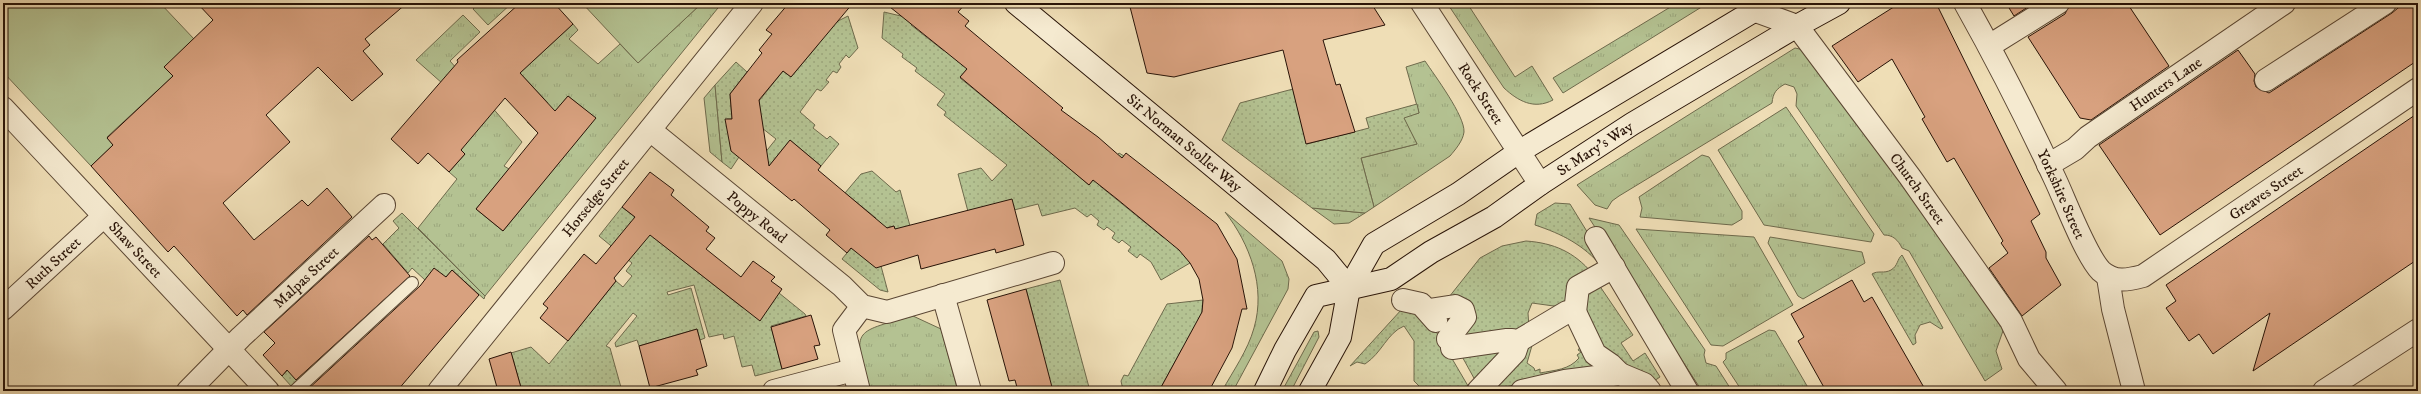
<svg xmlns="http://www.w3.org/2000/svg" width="2421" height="394" font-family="'IM FELL DW Pica',serif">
<defs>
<pattern id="grass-tufts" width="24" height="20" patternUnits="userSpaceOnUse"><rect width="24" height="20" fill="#b4c292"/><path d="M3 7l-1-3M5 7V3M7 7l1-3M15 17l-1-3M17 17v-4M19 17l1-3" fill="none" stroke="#9ba67c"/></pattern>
<pattern id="park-dots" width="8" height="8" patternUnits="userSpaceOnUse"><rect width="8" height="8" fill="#b4c292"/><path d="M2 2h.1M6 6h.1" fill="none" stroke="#9ba67c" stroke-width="1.8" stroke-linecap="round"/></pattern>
</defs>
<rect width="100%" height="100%" fill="#efdeb6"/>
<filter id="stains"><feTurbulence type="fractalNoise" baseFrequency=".005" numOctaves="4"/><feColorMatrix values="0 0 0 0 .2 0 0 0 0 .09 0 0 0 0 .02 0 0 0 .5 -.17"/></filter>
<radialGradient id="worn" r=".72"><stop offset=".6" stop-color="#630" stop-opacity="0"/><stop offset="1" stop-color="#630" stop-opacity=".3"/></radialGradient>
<path fill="url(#grass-tufts)" stroke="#6e6a4c" d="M479,3H512L488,25L473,9Z
M702,3H722L485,296L418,228L457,179L449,172L465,154L461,150L484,98L522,142L504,166L509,169L476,209L503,231L595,118L568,96L538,133L527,122L548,103L520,73L573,24L578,30L569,39L598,64L620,44L638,63Z
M1447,3H1467L1515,77L1532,66L1553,100C1534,110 1518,101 1504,88Z
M1677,3H1708L1563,93L1553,78Z
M463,15L480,32L450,61L473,87L460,99L416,60Z
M1795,48L1804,50L2005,325L1996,351L2002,369L1985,381L1909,251L1902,248C1898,240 1893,235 1884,235L1796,106L1797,94L1794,87L1785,84C1776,89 1773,93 1772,103L1619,196L1612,201L1607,209L1595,205L1577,185Z
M1425,61C1435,76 1465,116 1464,132C1463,141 1455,150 1450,156L1374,207L1361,158L1417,144L1403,117L1419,113L1406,67Z
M715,85L722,162L710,152L704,98Z
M1786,107L1874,234L1871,242L1764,225L1718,150Z
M1702,155L1709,157L1742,211V219L1732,225L1640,217L1642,208L1639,197Z
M1312,208L1365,213L1349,223L1334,224Z
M1225,212L1282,261L1289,279L1288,289L1233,391H1222C1233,371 1248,350 1254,328C1266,287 1250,244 1225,212Z
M1589,218L1619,225L1705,350L1704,355L1706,363L1716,366L1732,391H1702Z
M1636,229L1754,237L1793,305L1723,346L1711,345Z
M1770,237L1862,252L1865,263L1803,299L1798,296L1768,243Z
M913,316L941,329L958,391H870C853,329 851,333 913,316Z
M1769,330L1775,331L1810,391H1742L1723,362L1726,359V353Z
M1318,331L1319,337L1291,391H1282L1314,332Z"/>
<path fill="url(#park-dots)" stroke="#6e6a4c" d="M929,3L911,25L944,51L962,29L984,47L960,78L1047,149L1081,129L1057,158L1089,185L1113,155L1116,156L1119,153L1124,156L1100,186L1164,238L1189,207L1190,263L1161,280L1151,262L1140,254L1137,258L1128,251L1131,247L1122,240L1119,243L1112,238L1115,233L1107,227L1104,230L1097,225L1099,221L1091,214L1087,217L1075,208L1042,216L1038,204L1014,210L978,249L958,174L981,168L992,181L1007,165L944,115L946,112L937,105L945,94L915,71L917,68L902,57L903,54L882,38L884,12L905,17Z
M848,16L858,48L849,58L846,55L839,64L841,67L837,73L833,71L826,80L829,82L821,91L817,89L800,112L815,125L813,128L827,139L830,136L839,144L821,166L790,140L765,171L756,164L776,139L762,128L759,101L783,71L791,77L817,46L830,25Z
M736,62L747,72L730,94L732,119H727L739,157L731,169L722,162L715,85Z
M1293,89L1307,144L1369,128L1366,118L1417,104L1419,113L1404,118L1417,144L1361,158L1374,207L1365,213L1312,208L1222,140L1240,103Z
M872,171L896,192L900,190L917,251L903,255L894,226L881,229L873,222L876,218L845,193L861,174Z
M1555,203L1570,204L1607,264L1602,267C1584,245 1562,234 1535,225L1537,214Z
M622,207L656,234L657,240L743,308L779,293L805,314L806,316L771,326L782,369L755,376L752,365L742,367L734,336L724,339L723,334L709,337L694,285L667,292L668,295L691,288L705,338L700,340L697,329L639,346L637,340L616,347L615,343L637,316L633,313L606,346L610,348L622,391H522L511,353L531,347L549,364L616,281L623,287L632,276L626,271L632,263L599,236Z
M402,213L485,296L484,299L452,270L446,277L425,280L412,268L408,273L383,244L399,228L393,221Z
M1526,241C1554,243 1574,252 1592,273L1568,308L1532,303L1528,313L1529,328L1516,335L1458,339L1449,297L1480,258L1502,246Z
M851,248L881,266L888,292L880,290L842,259Z
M1902,255L1943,328L1941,329L1930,322L1920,325L1915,335L1916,343L1913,345L1872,274C1878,270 1884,274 1891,270C1898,266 1897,259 1902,255Z
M1060,280L1090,391H1053L1007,354L1041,345L1026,289Z
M1597,282L1633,335L1621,343L1633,361L1645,353L1660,377L1654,381L1611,365L1577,293Z
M1203,300L1201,323L1237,329L1226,347L1182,349L1159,391L1123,390L1121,381L1124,375L1128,376L1167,304Z
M1402,309L1424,311L1471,391H1424L1414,381V341L1404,326C1387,333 1382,353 1365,364L1357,362L1350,366Z
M319,338L330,350L292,387L282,376Z
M1585,341L1610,368L1562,374L1488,391L1533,342L1527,363L1534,368L1535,371L1540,369V373C1555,370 1569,370 1579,358L1577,355L1581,352L1578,350Z
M1507,345L1475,380L1459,351Z
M1623,381L1637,391H1546Z"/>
<path fill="#b4c292" stroke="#6e6a4c" d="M3,3H160L194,39L165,67L173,76L107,137L113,145L91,166L3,72Z
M582,3H702L638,63Z"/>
<path fill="#d8a17f" stroke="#281307" d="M197,3H407L365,39L370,45L363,51L383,74L352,101L318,67L266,115L290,142L223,203L254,240L302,200L308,206L327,188L352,217L247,315L243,310L237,316L174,246L168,252L91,166L113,145L107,138L173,76L164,67L213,20Z
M520,3H554L573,24L520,73L555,111L568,96L596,118L503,231L476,209L538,133L505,98L461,150L465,154L449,172L428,153L418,164L391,139L458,62L457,60Z
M789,3H853L791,77L783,71L759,100L769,166L790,140L821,166L818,170L887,228L894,226L895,229L1012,199L1024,245L996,253L995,249L921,269L918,255L876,268L851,248L847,253L826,235L830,230L794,199L792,201L731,151L725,119H732L730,94L762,53L759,50L772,34L766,30Z
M885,3H966L958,12L969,21L965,26L1063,108L1061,110L1098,137L1122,158L1126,153L1217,224L1237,259L1247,309H1242L1232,348L1209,391H1159L1202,312L1203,300L1199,279L1190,263L1179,250L1117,199L1093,180L1089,185L960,77L967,69Z
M1129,3H1371L1385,25L1323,40L1336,85L1340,84L1355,132L1306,144L1283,50L1174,77L1147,73Z
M1900,3H1936L2040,214L2031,221L2046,252V258L2061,285L2022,316L1989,268L2008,253L2001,243L2003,241L1954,158L1947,162L1922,119L1925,117L1892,59L1858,82L1832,46Z
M2006,3H2034L2014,16Z
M2070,3H2127L2169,66L2091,120L2080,118L2028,37L2065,14Z
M2404,3H2418V60L2160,235L2099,145L2238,50L2255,74L2254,81L2256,87L2269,93L2392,13Z
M2418,113V259L2253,371L2270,313L2213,354L2199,334L2189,341L2166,308L2176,301L2166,285Z
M650,172L674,190L671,195L709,227L706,231L715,238L706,249L741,277L753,261L775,277L771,281L782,289L760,321L650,235L614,278L616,281L568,341L540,318L548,308L543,304L584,254L596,264L635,217L622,207Z
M369,236L372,240L376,237L410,276L296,380L287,370L282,376L263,355L275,343L264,332Z
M434,268L446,277L452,270L479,295L397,391H306L420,286Z
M1852,280L1864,302L1872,297L1926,391H1826L1798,341L1804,337L1791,314Z
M1026,289L1041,345L1053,391H1018L1015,380L1009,381L987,300Z
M811,315L820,345L814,346L818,359L782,369L771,327Z
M697,329L707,366L696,370L698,375L650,388L639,346Z
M511,352L522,391H498L489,359Z"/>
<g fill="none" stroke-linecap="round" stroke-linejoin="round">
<g stroke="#5a4633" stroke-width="14">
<path id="lane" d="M295,391L412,283"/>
</g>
<g stroke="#5a4633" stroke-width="24">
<g id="street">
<path id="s1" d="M1422,3L1540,184"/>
<path id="s2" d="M1748,3L1753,10L1797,26L1910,177L2011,321L2029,359L2056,391"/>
<path id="s3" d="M1965,3C1997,60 2027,119 2055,179C2065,200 2086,256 2101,271C2114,283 2128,280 2143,276L2418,89"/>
<path d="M1989,46L2058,3"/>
<path d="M2266,80L2385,3"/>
<path id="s4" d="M3,108L268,391"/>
<path id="s5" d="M650,130L842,286L862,306L887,312L1053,263"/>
<path id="s6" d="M2048,165L2075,149L2088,137L2284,3"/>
<path d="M1596,238L1687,391"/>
<path d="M2108,277L2113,309L2134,391"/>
<path d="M943,295L970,391"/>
<path d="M1403,300L1421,304L1436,321"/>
<path id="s7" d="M3,309L104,216"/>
<path d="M1429,310L1455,306L1463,310L1465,317L1448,339"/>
<path d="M1575,312L1578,287L1614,267"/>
<path d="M1515,343L1567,312H1575L1595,354L1611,365L1620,374"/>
<path d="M1452,348L1507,340H1512L1517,346L1515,352L1478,391"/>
<path id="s8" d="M188,391L241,337L384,205"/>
<path id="s9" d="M439,391L752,3"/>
<path d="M774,391L853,370"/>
<path d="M859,391L844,330L862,306"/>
<path d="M1522,391L1565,381L1620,374L1644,384L1650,391"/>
<path d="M2324,391L2418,330"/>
</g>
</g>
<g stroke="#281307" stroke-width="24">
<g id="secondary">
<path id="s10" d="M1016,3L1326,260L1349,288"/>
<path id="s11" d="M1265,391L1285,350L1316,296L1391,279L1431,252L1494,217L1540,184L1632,124L1797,26L1839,3"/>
<path d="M1310,391L1340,337L1349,288L1374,244L1458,194L1520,151L1767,3"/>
</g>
</g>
<use href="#lane" stroke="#f5ead0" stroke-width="12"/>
<use href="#street" stroke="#f5ead0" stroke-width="22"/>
<use href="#secondary" stroke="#f5ead0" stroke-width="22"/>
</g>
<g text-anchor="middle" stroke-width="3" stroke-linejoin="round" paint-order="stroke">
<g font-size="15" fill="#281307" stroke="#f5ead0">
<text dy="5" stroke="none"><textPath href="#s6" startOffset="143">Hunters Lane</textPath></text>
<text dy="5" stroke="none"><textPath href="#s1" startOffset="108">Rock Street</textPath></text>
<text dy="5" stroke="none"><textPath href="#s10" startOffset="219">Sir Norman Stoller Way</textPath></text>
<text dy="5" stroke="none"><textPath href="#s11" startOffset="427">St Mary's Way</textPath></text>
<text dy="5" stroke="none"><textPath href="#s2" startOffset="258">Church Street</textPath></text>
<text dy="5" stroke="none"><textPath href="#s3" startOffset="494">Greaves Street</textPath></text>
<text dy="5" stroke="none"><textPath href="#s3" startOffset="214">Yorkshire Street</textPath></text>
<text dy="5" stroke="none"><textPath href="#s9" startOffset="249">Horsedge Street</textPath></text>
<text dy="5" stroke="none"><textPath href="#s5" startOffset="138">Poppy Road</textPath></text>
<text dy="5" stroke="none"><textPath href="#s4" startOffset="194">Shaw Street</textPath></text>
<text dy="5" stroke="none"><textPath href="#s7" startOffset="68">Ruth Street</textPath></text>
<text dy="5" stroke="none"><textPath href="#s8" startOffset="164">Malpas Street</textPath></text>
</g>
</g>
<rect width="2421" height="394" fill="none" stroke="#efdeb6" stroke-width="16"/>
<rect x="4" y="4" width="2413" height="386" fill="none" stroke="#281307" stroke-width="2"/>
<rect x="8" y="8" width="2405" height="378" fill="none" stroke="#281307"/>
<rect width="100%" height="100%" filter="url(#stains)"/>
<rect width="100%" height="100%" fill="url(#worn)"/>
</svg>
